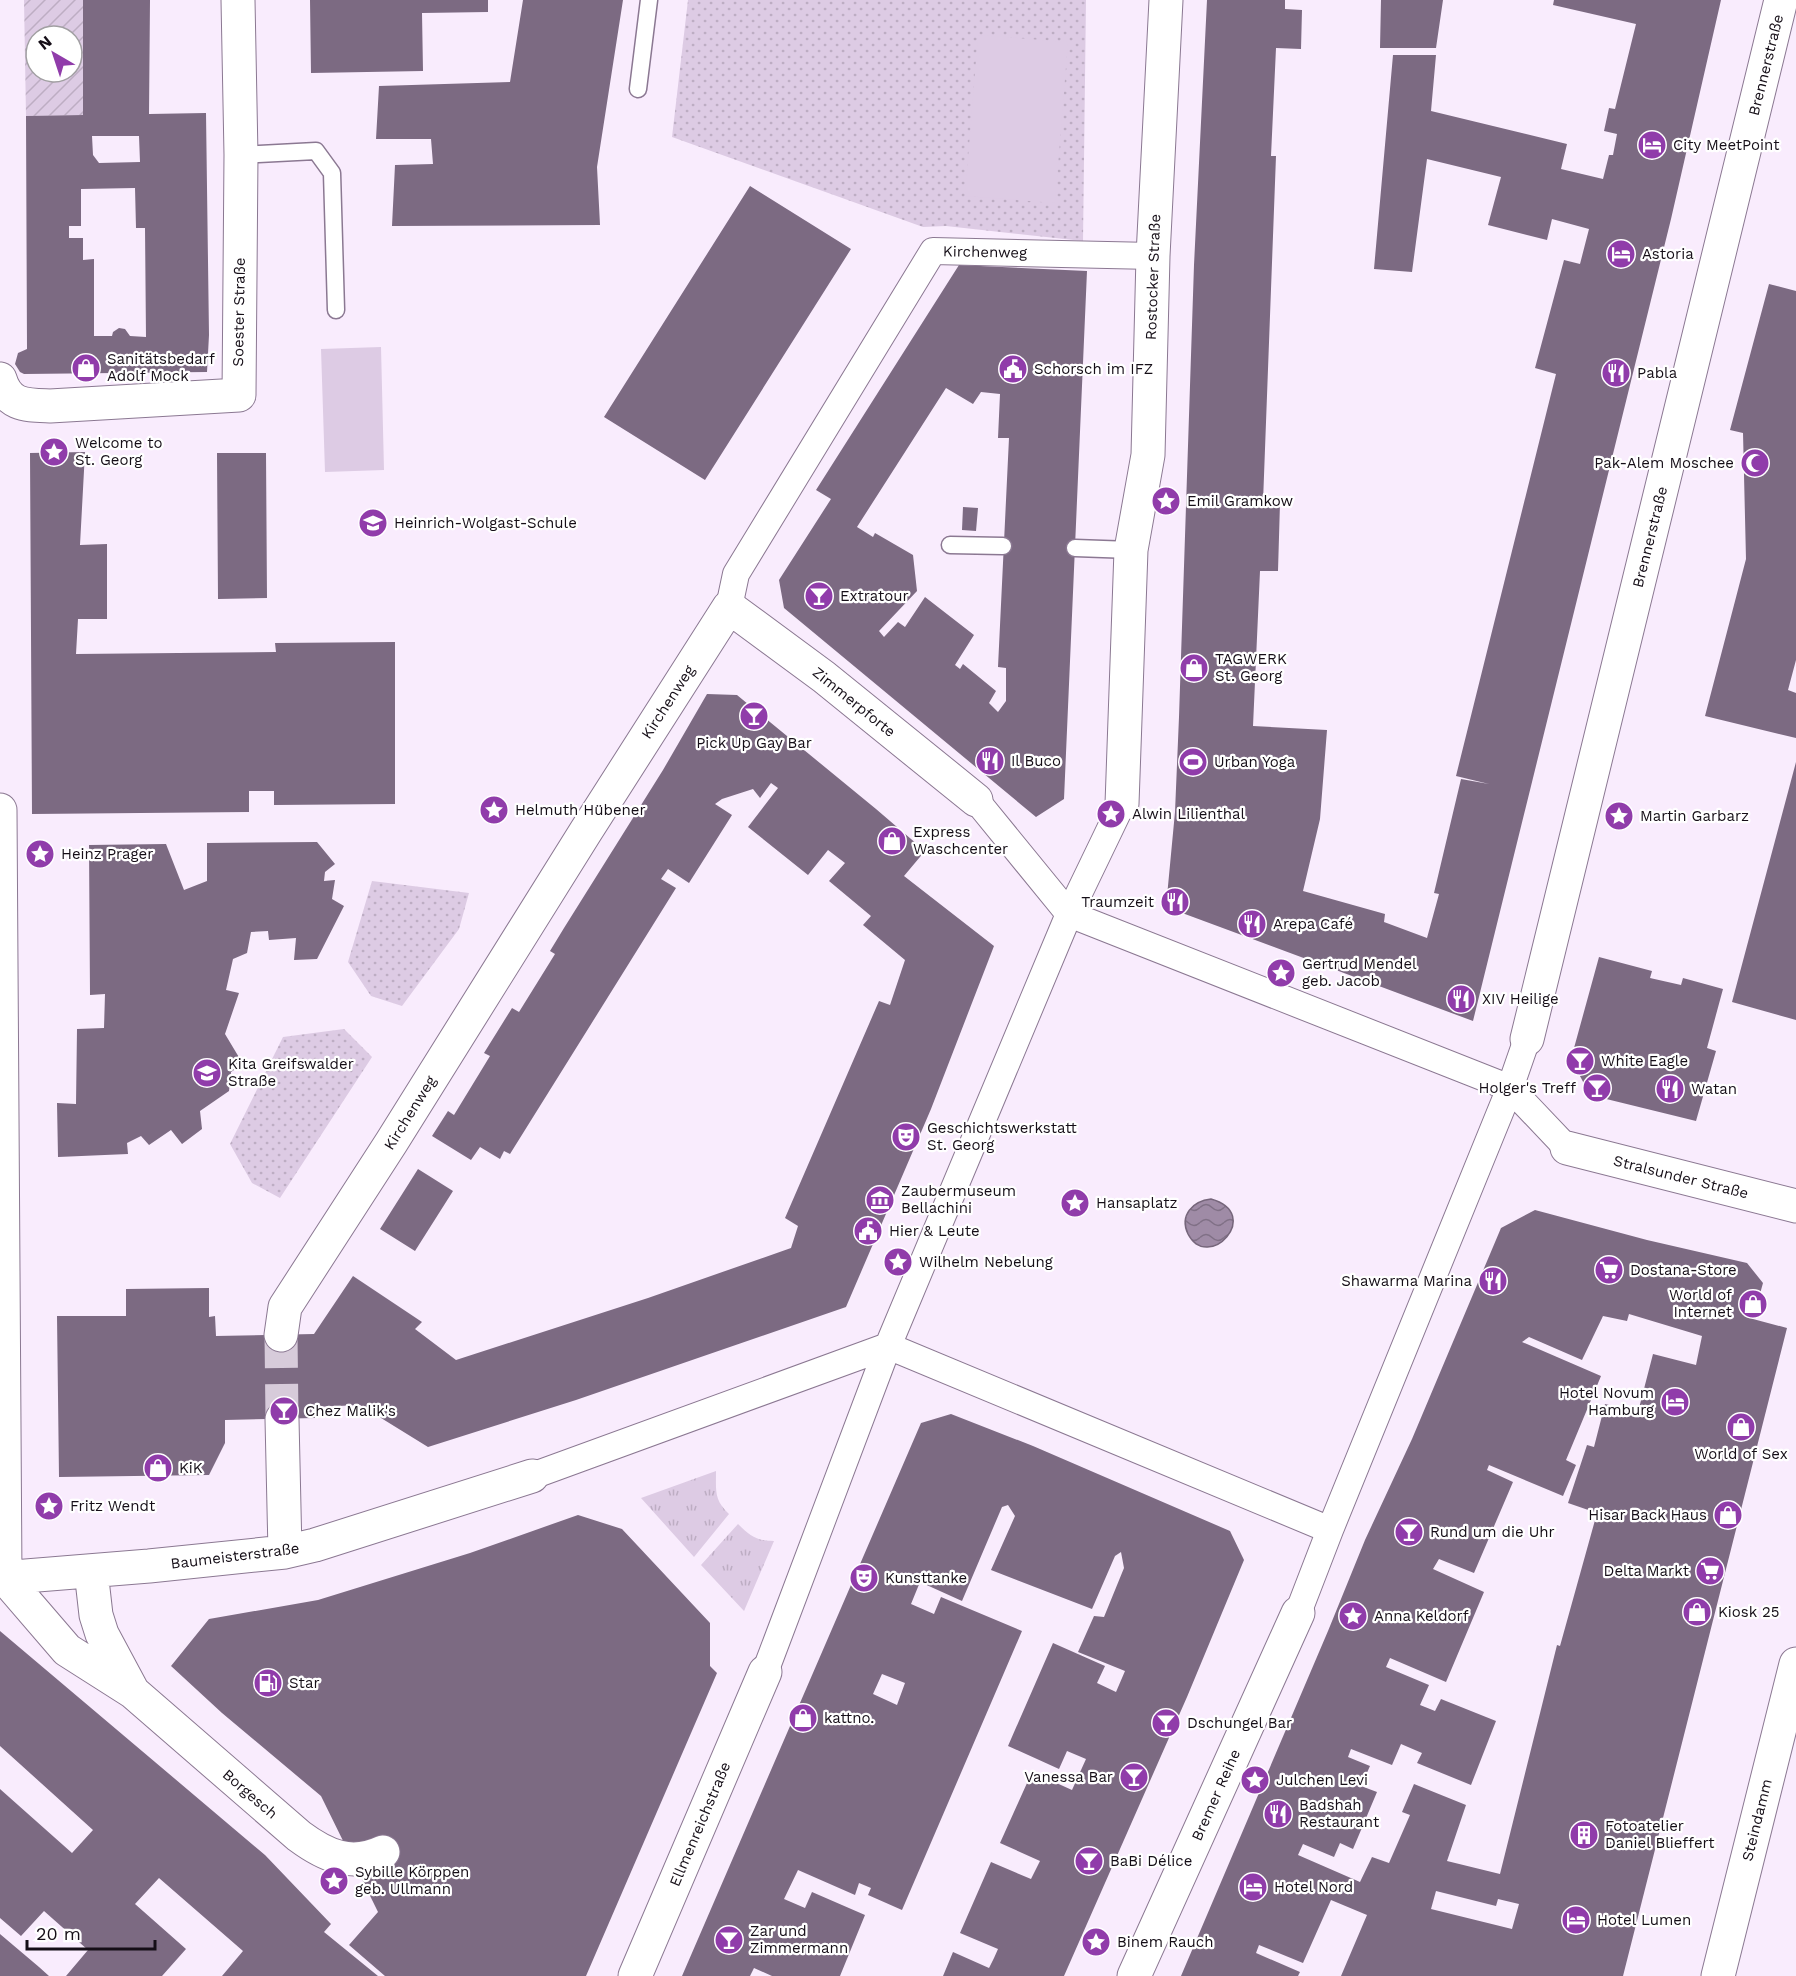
<svg xmlns="http://www.w3.org/2000/svg" width="1796" height="1976" font-family="'Work Sans',sans-serif">
<defs>
<pattern id="grass-tufts" width="24" height="20" patternUnits="userSpaceOnUse" patternTransform="scale(1.5)"><rect width="24" height="20" fill="#ddcbe4"/><path d="M3 7l-1-3M5 7V3M7 7l1-3M15 17l-1-3M17 17v-4M19 17l1-3" fill="none" stroke="#bdadc3"/></pattern>
<pattern id="park-dots" width="8" height="8" patternUnits="userSpaceOnUse" patternTransform="scale(1.5)"><rect width="8" height="8" fill="#ddcbe4"/><path d="M2 2h.1M6 6h.1" fill="none" stroke="#bdadc3" stroke-width="1.8" stroke-linecap="round"/></pattern>
<pattern id="garden-furrows" width="10" height="10" patternUnits="userSpaceOnUse" patternTransform="scale(1.5)"><rect width="10" height="10" fill="#ddcbe4"/><path d="M-1 1l2-2M0 10L10 0M9 11l2-2" fill="none" stroke="#bdadc3"/></pattern>
<pattern id="water-waves" width="16" height="10" patternUnits="userSpaceOnUse" patternTransform="scale(1.5)"><rect width="16" height="10" fill="#9f8ba6"/><path d="M0 5q4-4 8 0t8 0" fill="none" stroke="#807086"/></pattern>
</defs>
<rect width="100%" height="100%" fill="#f9ecfd"/>
<path fill="url(#grass-tufts)" d="M716,1471C716,1491 714,1500 729,1514L694,1557L641,1498Z
M738,1524C750,1536 757,1541 774,1541L744,1611L701,1565Z"/>
<path fill="url(#park-dots)" d="M688,0H1086L1083,241L946,226L923,227L672,137Z
M372,881L469,893L459,929L402,1006L371,996L348,962Z
M344,1029L372,1057L280,1198L252,1183L230,1144L283,1037Z"/>
<path fill="url(#garden-furrows)" fill-rule="evenodd" d="M24,0H83V115L26,116ZM36,36H72V72H36Z"/>
<path fill="#ddcbe4" d="M978,35L1068,42L1055,203L965,196Z
M381,347L384,470L325,472L321,349Z"/>
<path fill="url(#water-waves)" stroke="#76667b" stroke-width="1.5" d="M1211,1199C1264,1214 1208,1273 1188,1234C1179,1215 1193,1201 1211,1199Z"/>
<path fill="#7c6a82" fill-rule="evenodd" d="M83,0H150L149,114L206,113L209,335L207,372L24,374L20,372L15,364L18,353L27,349L26,116L83,115ZM92,136H139L140,162L99,163L93,155ZM135,188L136,228H145L146,337L130,336L125,329L119,328L113,332L112,336H94V259L83,260V238H69V226H81V189Z
M310,0H488V12L422,13L423,71L311,73Z
M523,0H623L597,167L600,225L392,226L395,165L433,164L431,139H376L379,86L510,82Z
M1207,0H1285V9L1302,10L1301,49L1276,48L1271,156H1276L1263,502L1280,503L1278,571H1260L1253,726L1327,730L1320,819L1303,891L1385,914L1384,922L1427,938L1439,894L1434,893L1461,779L1489,784L1456,776L1556,374L1535,368L1564,260L1580,264L1589,229L1552,219L1547,240L1488,225L1501,177L1427,159L1412,272L1374,269L1393,55H1436L1431,111L1567,144L1561,169L1603,179L1609,155H1613L1617,134L1604,131L1609,108L1615,109L1636,24L1553,5L1554,0H1721L1671,219L1473,1021L1166,907L1175,812L1179,717L1194,265Z
M1381,0H1443L1436,48H1380Z
M750,186L851,249L705,480L604,417Z
M959,265L1087,271L1064,799L1036,817L784,608L779,580L831,499L816,490ZM946,388L973,404L981,392L1000,394L998,438H1009L998,667L1006,668V701L998,712L989,703L996,691L963,664L960,669L955,665L974,635L925,597L905,627L898,622L884,637L879,631L917,591L913,555L875,533L873,537L857,527Z
M1769,284L1796,291V660L1788,690L1796,693V738L1705,716L1746,559L1743,433L1730,430Z
M85,452L80,545L107,544V619H78L76,654L276,652L275,643L395,642V804L274,805V791H249V812L32,814L30,453Z
M217,453H266L267,598L218,599Z
M963,507L978,508L976,531L962,530Z
M707,694L737,695L876,809L925,851L904,876L994,946L931,1109L846,1307L576,1400L428,1447L360,1405L315,1407V1418L225,1420V1443L209,1475L59,1477L57,1316H126V1289L209,1288V1317L215,1316L216,1336L314,1334L353,1276L422,1322L415,1329L456,1360L648,1298L791,1248L798,1226L785,1218L879,1001L890,1005L905,960L863,925L871,916L829,881L845,863L828,850L808,875L748,827L778,788L771,783L760,798L753,789L722,799L715,804L732,815L689,883L668,869L661,879L676,888L510,1154L504,1151L500,1159L480,1147L471,1160L432,1136L448,1111L454,1115L490,1056L484,1053L512,1008L519,1012L555,954L550,951L564,928L663,770Z
M1796,762V1020L1732,1002Z
M317,842L335,864L325,872L324,881L335,880L332,899L344,906L317,959L294,960L296,938L269,940L268,931L251,932L247,953L233,959L226,990L239,993L225,1034L243,1064L231,1072L229,1091L200,1111L202,1129L182,1144L171,1130L149,1145L141,1136L127,1143L128,1154L58,1157L57,1103L76,1104L77,1029L104,1028L105,994L90,995L89,845L166,844L184,890L207,881V843Z
M1599,957L1652,971L1650,978L1681,985L1683,978L1723,989L1707,1048L1716,1051L1696,1121L1590,1095L1571,1059Z
M418,1169L453,1191L415,1251L380,1229Z
M1535,1210L1647,1240L1747,1263L1763,1283L1753,1319L1787,1328L1623,1976H1341L1367,1915L1331,1900L1303,1963L1259,1945L1256,1953L1300,1972L1298,1976H1181L1328,1631L1365,1540L1412,1439L1501,1228ZM1629,1314L1702,1336L1696,1365L1653,1354L1638,1412L1605,1404L1594,1447L1587,1445L1568,1503L1597,1513L1560,1646L1557,1645L1500,1874L1447,1861L1466,1805L1414,1784L1402,1812L1410,1815L1389,1863L1372,1857L1360,1882L1298,1855L1303,1844L1334,1857L1340,1843L1353,1849L1377,1792L1361,1786L1370,1766L1348,1757L1351,1749L1392,1765L1401,1744L1422,1753L1417,1763L1471,1785L1496,1721L1441,1699L1435,1711L1420,1705L1429,1685L1386,1667L1390,1658L1446,1682L1484,1592L1433,1569L1439,1559L1474,1573L1513,1482L1487,1470L1489,1465L1563,1496L1576,1465L1566,1460L1601,1376L1522,1342L1529,1337L1582,1360L1603,1316L1627,1321ZM1436,1891L1496,1906L1498,1899L1519,1904L1512,1929L1431,1909Z
M951,1414L1033,1446L1230,1531L1244,1560L1187,1697L1064,1976H943L953,1952L989,1968L994,1958L998,1949L960,1933L991,1862L1031,1879L1040,1861L1000,1843L1032,1772L1072,1790L1086,1759L1067,1751L1059,1769L1008,1746L1053,1643L1105,1666L1097,1683L1116,1692L1125,1671L1078,1652L1094,1616L1104,1617L1124,1568L1121,1552L1115,1556L1092,1609L991,1570L1015,1516L1008,1505L1002,1507L962,1601L920,1582L911,1604L934,1614L941,1597L1022,1631L902,1910L868,1895L871,1888L859,1883L855,1895L798,1870L784,1899L805,1908L812,1892L865,1915L840,1976H772L754,1968L750,1976H682L921,1423ZM882,1674L905,1683L897,1705L873,1694Z
M578,1515L622,1529L710,1623V1666L717,1673L586,1976H385L349,1945L378,1912L321,1796L222,1713L171,1666L209,1619L318,1600L470,1553Z
M0,1631L265,1855L331,1924L324,1932L378,1976H222L243,1951L159,1878L135,1904L186,1949L162,1976H66L88,1950L44,1911L21,1936L0,1918V1789L72,1853L93,1830L0,1746Z
M0,1934L39,1967L49,1976H0Z"/>
<g fill="none" stroke-linecap="round" stroke-linejoin="round">
<path stroke="#d7cbda" stroke-width="33" stroke-dasharray="33 16" stroke-linecap="butt" d="M281,1335L282,1419"/>
<g stroke="#8b7892" stroke-width="19">
<path id="service" d="M638,89L649,0
M241,155L316,151L332,173L336,310
M950,545L1003,546
M1075,548L1131,550"/>
</g>
<g stroke="#8b7892" stroke-width="28">
<path id="pedestrian" d="M729,607L736,574L933,251L1153,256
M1122,804L1069,914L1510,1088L1567,1148
M532,1476L888,1346L1069,914L976,800
M1298,1613L1330,1530L1510,1088L1527,1039
M765,1672L888,1346L1330,1530"/>
</g>
<g stroke="#8b7892" stroke-width="35">
<path id="minor" d="M0,379C8,406 26,405 50,406L239,395L241,155L238,0
M1122,804L1131,550L1148,455L1153,256L1166,0
M0,810L5,1578L67,1650L133,1692L299,1836C326,1856 351,1867 383,1852
M1527,1039L1781,0
M1567,1148L1796,1206
M281,1335L285,1307L391,1143L586,831L729,607L824,677L976,800
M282,1419L285,1552
M91,1571L96,1615L102,1634L132,1690
M0,1578L149,1566L285,1552L315,1545L532,1476
M635,1976L765,1672
M1134,1976L1298,1613
M1718,1976L1796,1664"/>
</g>
<use href="#service" stroke="#fff" stroke-width="16"/>
<use href="#pedestrian" stroke="#fff" stroke-width="26"/>
<use href="#minor" stroke="#fff" stroke-width="33"/>
</g>
<defs>
<g id="hotel-disc" transform="scale(1.5)"><circle r="9.5" fill="#903caa" stroke="#fff"/><path d="M-6-4.5h1.5V1H6V5H4.5V3h-9V5H-6ZM-4 0a1.8 1.8 0 1 1 3.6 0ZM.5 0V-2.5h3Q6-2.5 6 0Z" fill="#fff"/></g>
<g id="shop-disc" transform="scale(1.5)"><circle r="9.5" fill="#903caa" stroke="#fff"/><path d="M-5-2.5h2.3a2.7 3.5 0 0 1 5.4 0H5L5.5 6h-11ZM-1.5-2.5h3a1.5 2.3 0 0 0-3 0Z" fill="#fff"/></g>
<g id="civic-disc" transform="scale(1.5)"><circle r="9.5" fill="#903caa" stroke="#fff"/><path d="M-.6-6.5H3V-4.5H.6V-3L4-1V1h2V6H-6V1h2V-1L-.6-3ZM-1.2 2.5V6h2.4V2.5Z" fill="#fff"/></g>
<g id="restaurant-disc" transform="scale(1.5)"><circle r="9.5" fill="#903caa" stroke="#fff"/><path d="M-5-6h1v4h1v-4h1v4h1v-4h1v5L-1.5 .5V6h-2V.5L-5-1ZM5-6V6H3V1.5H1.5Q1.5-4 5-6Z" fill="#fff"/></g>
<g id="sight-disc" transform="scale(1.5)"><circle r="9.5" fill="#903caa" stroke="#fff"/><path d="M0-6L1.8-2.2L6-1.7L2.9 1.2L3.7 5.4L0 3.3L-3.7 5.4L-2.9 1.2L-6-1.7L-1.8-2.2Z" fill="#fff"/></g>
<g id="mosque-disc" transform="scale(1.5)"><circle r="9.5" fill="#903caa" stroke="#fff"/><path d="M3.5-4.9A6 6 0 1 0 3.5 4.9A5 5 0 1 1 3.5-4.9Z" fill="#fff"/></g>
<g id="school-disc" transform="scale(1.5)"><circle r="9.5" fill="#903caa" stroke="#fff"/><path d="M0-5L7-2L0 1L-7-2ZM-4 1L0 2.5L4 1V4Q0 6-4 4Z" fill="#fff"/></g>
<g id="bar-disc" transform="scale(1.5)"><circle r="9.5" fill="#903caa" stroke="#fff"/><path d="M-6-5H6L.8 .8V4.5H3.5V6h-7V4.5H-.8V.8Z" fill="#fff"/></g>
<g id="stadium-disc" transform="scale(1.5)"><circle r="9.5" fill="#903caa" stroke="#fff"/><path d="M0-5a6.5 5 0 1 0 0 10a6.5 5 0 1 0 0-10ZM-3.5-1.8h7v3.6h-7Z" fill="#fff"/></g>
<g id="theatre-disc" transform="scale(1.5)"><circle r="9.5" fill="#903caa" stroke="#fff"/><path d="M-5-5.5Q0-4 5-5.5V0Q5 5 0 6Q-5 5-5 0ZM-3.3-2.5H-1v1.5H-3.3ZM1-2.5H3.3v1.5H1ZM-2.8 1Q0 5.5 2.8 1Z" fill="#fff"/></g>
<g id="museum-disc" transform="scale(1.5)"><circle r="9.5" fill="#903caa" stroke="#fff"/><path d="M0-6L6-3V-2H-6V-3ZM-5-1h2V3h-2ZM-1-1h2V3h-2ZM3-1h2V3H3ZM-6 4H6V6H-6Z" fill="#fff"/></g>
<g id="supermarket-disc" transform="scale(1.5)"><circle r="9.5" fill="#903caa" stroke="#fff"/><path d="M-6-5.5h2.5l.6 2H6L4.5 2H-2.5L-4.4-4H-6ZM-1.5 3.2a1.3 1.3 0 1 0 .1 0ZM3 3.2a1.3 1.3 0 1 0 .1 0Z" fill="#fff"/></g>
<g id="fuel-disc" transform="scale(1.5)"><circle r="9.5" fill="#903caa" stroke="#fff"/><path d="M-5.5-6h7V0h2V4h1.3V-2.5L3-4.5l.8-.8L6-3V5H2.5V1h-1V6h-7ZM-4.2-4.7v3.2H.2V-4.7Z" fill="#fff"/></g>
<g id="building-disc" transform="scale(1.5)"><circle r="9.5" fill="#903caa" stroke="#fff"/><path d="M-4-6H4V6H1V3H-1V6H-4ZM-2.5-4.3h1.7v1.8h-1.7ZM.8-4.3h1.7v1.8H.8ZM-2.5-1h1.7V.8h-1.7ZM.8-1h1.7V.8H.8Z" fill="#fff"/></g>
</defs>
<g fill-rule="evenodd">
<use href="#hotel-disc" x="1652" y="145"/>
<use href="#hotel-disc" x="1621" y="254"/>
<use href="#shop-disc" x="86" y="368"/>
<use href="#civic-disc" x="1013" y="369"/>
<use href="#restaurant-disc" x="1616" y="373"/>
<use href="#sight-disc" x="54" y="452"/>
<use href="#mosque-disc" x="1755" y="463"/>
<use href="#sight-disc" x="1166" y="501"/>
<use href="#school-disc" x="373" y="523"/>
<use href="#bar-disc" x="819" y="596"/>
<use href="#shop-disc" x="1194" y="668"/>
<use href="#bar-disc" x="754" y="716"/>
<use href="#restaurant-disc" x="990" y="761"/>
<use href="#stadium-disc" x="1193" y="762"/>
<use href="#sight-disc" x="494" y="810"/>
<use href="#sight-disc" x="1111" y="814"/>
<use href="#sight-disc" x="1619" y="816"/>
<use href="#shop-disc" x="892" y="841"/>
<use href="#sight-disc" x="40" y="854"/>
<use href="#restaurant-disc" x="1175" y="902"/>
<use href="#restaurant-disc" x="1252" y="924"/>
<use href="#sight-disc" x="1281" y="973"/>
<use href="#restaurant-disc" x="1461" y="999"/>
<use href="#bar-disc" x="1580" y="1061"/>
<use href="#school-disc" x="207" y="1073"/>
<use href="#bar-disc" x="1597" y="1088"/>
<use href="#restaurant-disc" x="1670" y="1089"/>
<use href="#theatre-disc" x="906" y="1137"/>
<use href="#museum-disc" x="880" y="1200"/>
<use href="#sight-disc" x="1075" y="1203"/>
<use href="#civic-disc" x="868" y="1231"/>
<use href="#sight-disc" x="898" y="1262"/>
<use href="#supermarket-disc" x="1609" y="1270"/>
<use href="#restaurant-disc" x="1493" y="1281"/>
<use href="#shop-disc" x="1753" y="1304"/>
<use href="#hotel-disc" x="1675" y="1402"/>
<use href="#bar-disc" x="284" y="1411"/>
<use href="#shop-disc" x="1741" y="1427"/>
<use href="#shop-disc" x="158" y="1468"/>
<use href="#sight-disc" x="49" y="1506"/>
<use href="#shop-disc" x="1728" y="1515"/>
<use href="#bar-disc" x="1409" y="1532"/>
<use href="#supermarket-disc" x="1710" y="1571"/>
<use href="#theatre-disc" x="864" y="1578"/>
<use href="#shop-disc" x="1697" y="1612"/>
<use href="#sight-disc" x="1353" y="1616"/>
<use href="#fuel-disc" x="268" y="1683"/>
<use href="#shop-disc" x="803" y="1718"/>
<use href="#bar-disc" x="1166" y="1723"/>
<use href="#bar-disc" x="1134" y="1777"/>
<use href="#sight-disc" x="1255" y="1780"/>
<use href="#restaurant-disc" x="1278" y="1814"/>
<use href="#building-disc" x="1584" y="1835"/>
<use href="#bar-disc" x="1089" y="1861"/>
<use href="#sight-disc" x="334" y="1881"/>
<use href="#hotel-disc" x="1253" y="1887"/>
<use href="#hotel-disc" x="1576" y="1920"/>
<use href="#bar-disc" x="729" y="1940"/>
<use href="#sight-disc" x="1096" y="1942"/>
</g>
<g text-anchor="middle" stroke-width="4.5" stroke-linejoin="round" paint-order="stroke">
<g font-size="15" fill="#150e17" stroke="#fff">
<text transform="translate(1766 65) rotate(-76)" y="5">Brennerstraße</text>
<text transform="translate(985 252) rotate(1)" y="5">Kirchenweg</text>
<text transform="translate(1153 277) rotate(-88)" y="5">Rostocker Straße</text>
<text transform="translate(239 312) rotate(-89)" y="5">Soester Straße</text>
<text transform="translate(1650 537) rotate(-76)" y="5">Brennerstraße</text>
<text transform="translate(668 702) rotate(-57)" y="5">Kirchenweg</text>
<text transform="translate(854 702) rotate(39)" y="5">Zimmerpforte</text>
<text transform="translate(410 1113) rotate(-58)" y="5">Kirchenweg</text>
<text transform="translate(1681 1177) rotate(14)" y="5">Stralsunder Straße</text>
<text transform="translate(235 1556) rotate(-7)" y="5">Baumeisterstraße</text>
<text transform="translate(250 1794) rotate(41)" y="5">Borgesch</text>
<text transform="translate(1216 1795) rotate(-66)" y="5">Bremer Reihe</text>
<text transform="translate(1757 1820) rotate(-76)" y="5">Steindamm</text>
<text transform="translate(700 1824) rotate(-67)" y="5">Ellmenreichstraße</text>
</g>
<g font-size="15" fill="#150e17" stroke="#fff" text-anchor="start">
<text x="1673" y="150">City MeetPoint</text>
<text x="1642" y="259">Astoria</text>
<text x="107" y="364">Sanitätsbedarf<tspan x="107" dy="17">Adolf Mock</tspan></text>
<text x="1034" y="374">Schorsch im IFZ</text>
<text x="1637" y="378">Pabla</text>
<text x="75" y="448">Welcome to<tspan x="75" dy="17">St. Georg</tspan></text>
<text x="1734" y="468" text-anchor="end">Pak-Alem Moschee</text>
<text x="1187" y="506">Emil Gramkow</text>
<text x="394" y="528">Heinrich-Wolgast-Schule</text>
<text x="840" y="601">Extratour</text>
<text x="1215" y="664">TAGWERK<tspan x="1215" dy="17">St. Georg</tspan></text>
<text x="754" y="748" text-anchor="middle">Pick Up Gay Bar</text>
<text x="1011" y="766">Il Buco</text>
<text x="1214" y="767">Urban Yoga</text>
<text x="515" y="815">Helmuth Hübener</text>
<text x="1132" y="819">Alwin Lilienthal</text>
<text x="1640" y="821">Martin Garbarz</text>
<text x="913" y="837">Express<tspan x="913" dy="17">Waschcenter</tspan></text>
<text x="61" y="859">Heinz Prager</text>
<text x="1154" y="907" text-anchor="end">Traumzeit</text>
<text x="1273" y="929">Arepa Café</text>
<text x="1302" y="969">Gertrud Mendel<tspan x="1302" dy="17">geb. Jacob</tspan></text>
<text x="1482" y="1004">XIV Heilige</text>
<text x="1601" y="1066">White Eagle</text>
<text x="228" y="1069">Kita Greifswalder<tspan x="228" dy="17">Straße</tspan></text>
<text x="1576" y="1093" text-anchor="end">Holger's Treff</text>
<text x="1691" y="1094">Watan</text>
<text x="927" y="1133">Geschichtswerkstatt<tspan x="927" dy="17">St. Georg</tspan></text>
<text x="901" y="1196">Zaubermuseum<tspan x="901" dy="17">Bellachini</tspan></text>
<text x="1096" y="1208">Hansaplatz</text>
<text x="889" y="1236">Hier &amp; Leute</text>
<text x="919" y="1267">Wilhelm Nebelung</text>
<text x="1630" y="1275">Dostana-Store</text>
<text x="1472" y="1286" text-anchor="end">Shawarma Marina</text>
<text x="1732" y="1300" text-anchor="end">World of<tspan x="1732" dy="17">Internet</tspan></text>
<text x="1654" y="1398" text-anchor="end">Hotel Novum<tspan x="1654" dy="17">Hamburg</tspan></text>
<text x="305" y="1416">Chez Malik's</text>
<text x="1741" y="1459" text-anchor="middle">World of Sex</text>
<text x="179" y="1473">KiK</text>
<text x="70" y="1511">Fritz Wendt</text>
<text x="1707" y="1520" text-anchor="end">Hisar Back Haus</text>
<text x="1430" y="1537">Rund um die Uhr</text>
<text x="1689" y="1576" text-anchor="end">Delta Markt</text>
<text x="885" y="1583">Kunsttanke</text>
<text x="1718" y="1617">Kiosk 25</text>
<text x="1374" y="1621">Anna Keldorf</text>
<text x="289" y="1688">Star</text>
<text x="824" y="1723">kattno.</text>
<text x="1187" y="1728">Dschungel Bar</text>
<text x="1113" y="1782" text-anchor="end">Vanessa Bar</text>
<text x="1276" y="1785">Julchen Levi</text>
<text x="1299" y="1810">Badshah<tspan x="1299" dy="17">Restaurant</tspan></text>
<text x="1605" y="1831">Fotoatelier<tspan x="1605" dy="17">Daniel Blieffert</tspan></text>
<text x="1110" y="1866">BaBi Délice</text>
<text x="355" y="1877">Sybille Körppen<tspan x="355" dy="17">geb. Ullmann</tspan></text>
<text x="1274" y="1892">Hotel Nord</text>
<text x="1597" y="1925">Hotel Lumen</text>
<text x="750" y="1936">Zar und<tspan x="750" dy="17">Zimmermann</tspan></text>
<text x="1117" y="1947">Binem Rauch</text>
</g>
</g>
<g transform="translate(54 54) rotate(321)"><circle r="28" fill="#ffffff" stroke="#a19fa2" stroke-width="1.5"/>
<path d="M0-4.5L10 22L0 15L-10 22Z" fill="#903caa"/>
<text y="-9" font-size="16" font-weight="bold" text-anchor="middle" fill="#150e17">N</text>
</g>
<path d="M27 1940v9h128v-9" fill="none" stroke="#150e17" stroke-width="3"/>
<text x="36" y="1940" font-size="18" fill="#150e17" stroke="#ffffff" stroke-width="4.5" paint-order="stroke">20 m</text>
</svg>
